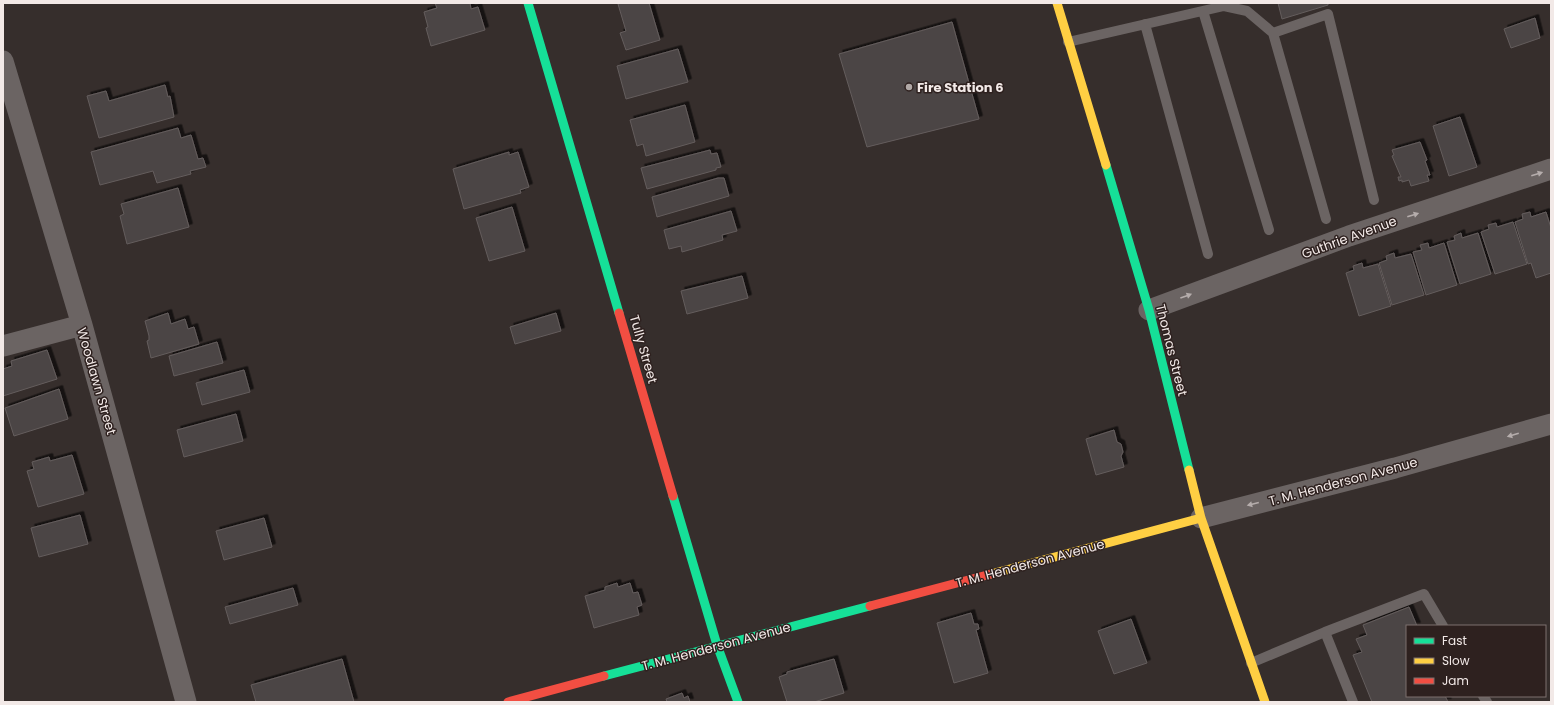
<svg xmlns="http://www.w3.org/2000/svg" width="1554" height="705" font-family="Poppins,sans-serif">
<defs>
<filter id="shadow"><feDropShadow dx="3.5" dy="-3.5" stdDeviation="0" flood-color="#0009"/></filter>
</defs>
<rect width="100%" height="100%" fill="#362e2c"/>
<path fill="#4b4544" stroke="#645d5d" filter="url(#shadow)" d="M435,3H470L471,9L478,7L485,30L431,46L426,28L428,27L424,12L437,8Z
M622,3H649L660,40L626,50L620,33L626,31L618,4Z
M1278,3H1328V5L1282,19Z
M1535,18L1540,38L1511,48L1504,29Z
M952,22L979,119L867,147L839,54Z
M678,49L688,82L626,99L617,66Z
M165,85L168,97L170,96L174,117L99,138L87,96L106,91L109,101Z
M685,105L695,142L646,156L643,144L637,146L630,120Z
M1460,117L1477,167L1449,176L1433,126Z
M178,128L181,138L191,135L198,159L203,158L206,167L190,171L191,174L157,183L153,171L100,185L91,152Z
M1420,142L1427,160L1425,161L1430,175H1427L1429,181L1411,186L1409,180L1402,182V180L1399,181L1398,177H1401L1392,156L1394,155L1392,150Z
M710,150L711,154L717,153L721,167L716,168V170L647,189L641,168Z
M509,152V155L518,152L529,187L520,190L521,193L464,209L453,169Z
M718,178H724L729,196L657,217L652,197Z
M178,188L189,227L127,244L120,216L124,214L121,204Z
M512,207L525,251L489,261L476,218Z
M731,211L737,231L722,235L723,240L682,252L681,246L669,249L664,230Z
M1530,212L1531,217L1546,212L1551,228V273L1536,278L1531,263L1528,264L1515,222L1523,219L1522,214Z
M1513,222L1527,264L1495,274L1481,232L1489,229L1488,225L1496,223L1497,227Z
M1461,233L1462,238L1478,233L1491,274L1460,284L1447,242L1455,240L1454,236Z
M1428,243L1429,248L1444,243L1457,285L1426,295L1413,252L1422,250L1420,245Z
M1394,253L1395,258L1411,254L1424,295L1392,305L1379,263L1387,260L1386,256Z
M1362,263L1363,268L1378,264L1391,306L1359,316L1346,273L1354,270L1353,266Z
M742,276L748,298L687,314L681,291Z
M168,313L171,324L185,319L188,329L194,327L199,344L151,358L147,341L149,340V336L145,321Z
M556,313L561,331L515,344L510,327Z
M217,342L223,363L174,376L169,356Z
M47,350L57,379L3,396V369L12,366L11,361Z
M244,370L250,392L202,405L196,383Z
M59,389L68,419L14,436L5,408Z
M236,414L243,441L184,457L177,430Z
M1114,430L1117,442L1121,444L1123,452L1121,456L1124,467L1096,475L1086,439Z
M72,455L84,494L38,507L27,471L34,469L32,462L49,457L50,461Z
M80,515L88,544L39,557L31,528Z
M264,518L272,547L224,560L216,531Z
M617,583L618,587L630,583L633,593L638,592L642,605L637,607L639,615L594,628L585,596L605,590V587Z
M293,588L298,605L230,624L225,607Z
M1409,607L1417,626H1407V696H1445L1448,702H1372L1353,655L1362,652L1356,639L1367,635L1363,625Z
M971,613L974,624H978L979,629L976,630L988,673L954,683L937,623Z
M1131,619L1147,663L1114,674L1098,631Z
M342,659L354,702H256L251,685Z
M834,659L844,693L814,702H787L779,677L787,674V672Z
M682,693L684,698L688,696L690,702H667L666,699Z"/>
<g fill="none" stroke-linecap="round" stroke-linejoin="round">
<path stroke="#6b6463" stroke-width="10" d="M1203,11L1269,230
M1145,24L1208,254
M1273,33L1328,14L1374,200
M1068,42L1224,6L1247,11L1273,33L1326,219
M1325,632L1424,594L1443,626
M1251,663L1325,632L1353,702
M1483,696L1487,702"/>
<path stroke="#6b6463" stroke-width="21" d="M3,61L82,325L186,702
M1149,310L1349,236L1551,169
M3,346L82,325
M1201,518L1395,468L1551,424"/>
<path stroke="#16e098" stroke-width="9" d="M528,3L619,313
M1106,165L1149,310L1189,470
M673,496L717,645L738,702
M604,676L870,606"/>
<path stroke="#ffcf43" stroke-width="9" d="M1057,3L1106,165
M1189,470L1201,518L1265,702
M991,574L1201,518"/>
<path stroke="#f24e42" stroke-width="9" d="M619,313L673,496
M870,606L991,574
M508,702L604,676"/>
</g>
<defs><path id="oneway-solid" d="M-6-.8H1V-3.2L6.5 0L1 3.2V.8H-6Z"/></defs>
<g fill="#b5adac">
<use href="#oneway-solid" transform="translate(1537 174) rotate(-18)"/>
<use href="#oneway-solid" transform="translate(1413 215) rotate(-18)"/>
<use href="#oneway-solid" transform="translate(1186 296) rotate(-20)"/>
<use href="#oneway-solid" transform="translate(1513 435) rotate(164)"/>
<use href="#oneway-solid" transform="translate(1253 504) rotate(166)"/>
</g>
<circle fill="#b0a8a6" stroke="#2e211f" stroke-width="1.5" cx="909" cy="87" r="4"/>
<g text-anchor="middle" stroke-width="3" stroke-linejoin="round" paint-order="stroke">
<g font-size="13" font-weight="bold" fill="#f2e9e7" stroke="#2e211f" text-anchor="start">
<text x="917" y="92">Fire Station 6</text>
</g>
<g font-size="13" fill="#f2e9e7" stroke="#2e211f">
<text transform="translate(1349 237) rotate(-20)" y="5">Guthrie Avenue</text>
<text transform="translate(644 349) rotate(74)" y="5">Tully Street</text>
<text transform="translate(1172 350) rotate(76)" y="5">Thomas Street</text>
<text transform="translate(97 381) rotate(74)" y="5">Woodlawn Street</text>
<text transform="translate(1343 481) rotate(-15)" y="5">T. M. Henderson Avenue</text>
<text transform="translate(1030 563) rotate(-15)" y="5">T. M. Henderson Avenue</text>
<text transform="translate(716 646) rotate(-15)" y="5">T. M. Henderson Avenue</text>
</g>
</g>
<rect width="1554" height="705" fill="none" stroke="#f2e9e7" stroke-width="8"/>
<rect x="1406" y="625" width="140" height="72" fill="#2e211f" stroke="#7c716f"/>
<rect x="1414" y="638" width="20" height="6" fill="#16e098" stroke="#7c716f"/>
<text x="1442" y="645" font-size="12" fill="#f2e9e7">Fast</text>
<rect x="1414" y="658" width="20" height="6" fill="#ffcf43" stroke="#7c716f"/>
<text x="1442" y="665" font-size="12" fill="#f2e9e7">Slow</text>
<rect x="1414" y="678" width="20" height="6" fill="#f24e42" stroke="#7c716f"/>
<text x="1442" y="685" font-size="12" fill="#f2e9e7">Jam</text>
</svg>
